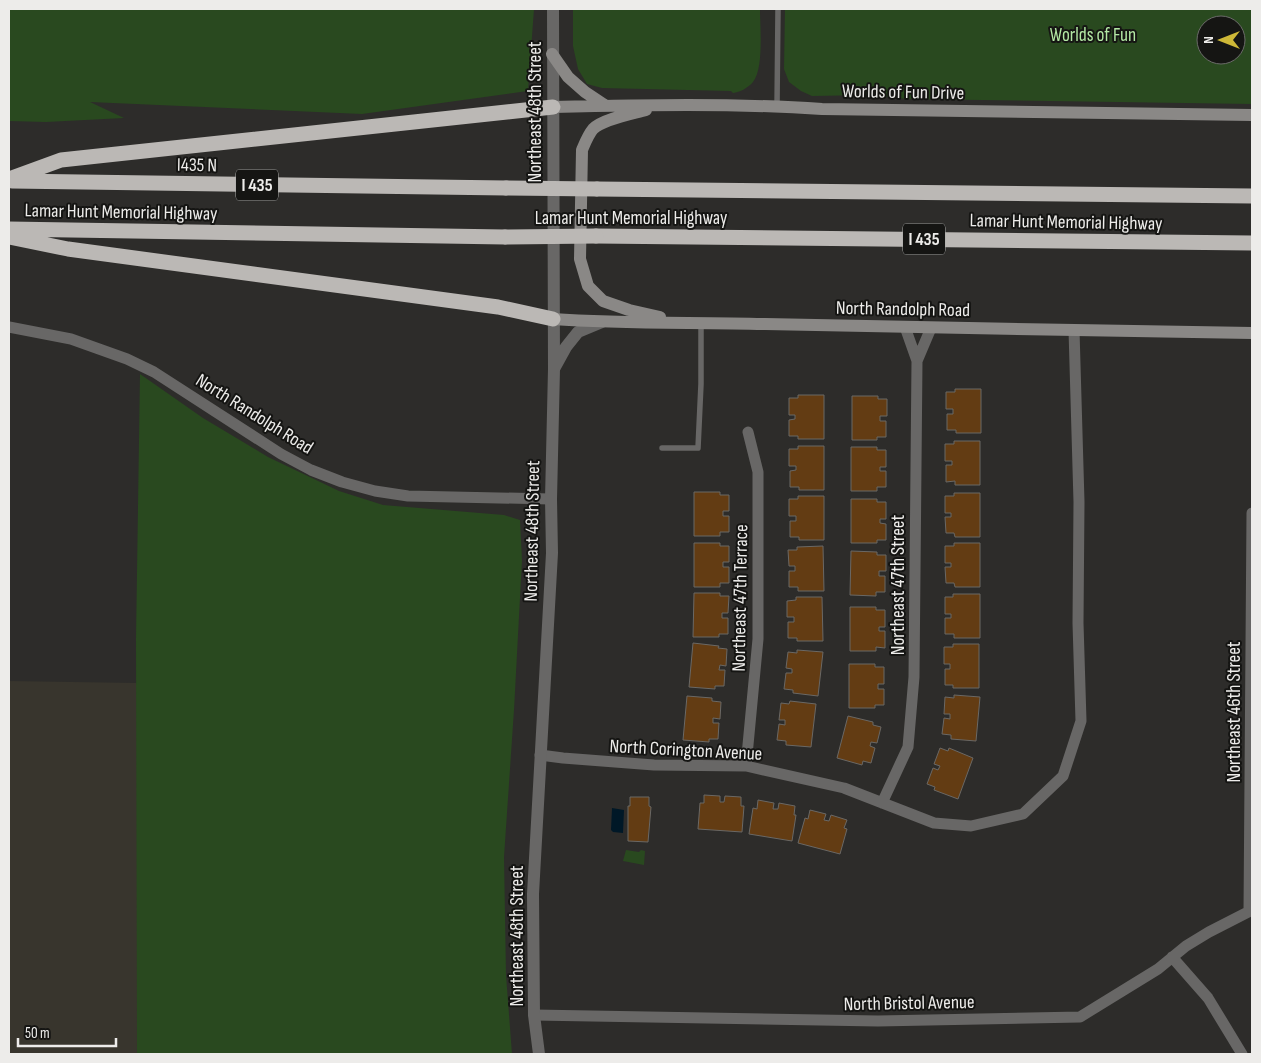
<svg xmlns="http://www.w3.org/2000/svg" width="1261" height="1063" font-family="'Sofia Sans Condensed',sans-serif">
<rect width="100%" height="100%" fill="#2d2c2a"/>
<path fill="#38352d" d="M9,681L137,683V1054H9Z"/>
<path fill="#29491f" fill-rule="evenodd" d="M9,9H534L528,91L362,114L90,102L124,118L46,122L9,121Z
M573,9H760C760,26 764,69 753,82C748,88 740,92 733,93L731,91L602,88L587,84L578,69L573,46Z
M785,9H1252V104L908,99L869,95L812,96L801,91L789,82L784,69ZM1206,25H1236V55H1206Z
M140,374L203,418L268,457L339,491L383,505L504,515L520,520L522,560L514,710L504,857L506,975L512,1054H137L136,639Z
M626,850L639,852L641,850L645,851L644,865L623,861Z"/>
<path fill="#001827" d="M612,808L624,810L623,833L613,832L611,830Z"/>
<path fill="#633c13" stroke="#6a6865" d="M955,389H981V433H956V430H947V414H953V409H946V392H955Z
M798,395H824V439H798V436H789V420L795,419V415H789V398H798Z
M852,396H878V399H887V416H880V421H886V437H877V440H852Z
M954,441H980V485H955V481L946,482V465H952V461H945V444H954Z
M798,446H824V490H799V487H790V471L796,470V466H789V449H798Z
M851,447H877V450H886V467H880V471H886V487H877V491H851Z
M694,492H720V495H729V511H723V516H729V532H720V536H694Z
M954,493H980V537H955L954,533H946L945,517H951V513H945V496H954Z
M798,496H824V540H799V537H790V521H796V516H789V499H798Z
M851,499H877V502H886V519H880V523L886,524V540H877V543H851Z
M694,543H720V546H729V562H723V567H729V583H720V587H694Z
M954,543H980V587H955L954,583H946L945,567H951V563H945V546H954Z
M823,546L824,591H798V587H789V571H795V566H789L788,550H797V547Z
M851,551L877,552V555H886V571H879V576H885V592H876V596L850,595Z
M694,593H720V596H729L728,613H722V618H728V634H719V637H693Z
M953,594H980V638H954V634H945V618H951V614H945V597H953Z
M796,597H822L823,641H797V638H788V622H794V617H787V601L796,600Z
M850,607H876V610H885V627H879V631H885V648L876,647V651H850Z
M693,643L719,646L718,648L727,649L726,666L720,665L719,670H725L724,686H715V689L689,687Z
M953,644H979V688H953V685H945V669H950V664H944V647H953Z
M797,650L823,652L818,696L793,693V690L784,689L786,673H792V669L786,668L788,652L797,653Z
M849,664H875V667H884V684H878V689H884V705H875V708H849Z
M954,695L980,697L976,741L951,739V735L942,734L944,718L950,719V714H944L945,697L954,698Z
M687,696L712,698V701L721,702L720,719L713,718V723H719L718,739H709V742L683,740Z
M790,701L816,704L811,747L786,745V741L777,740L779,724L785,725V720H779L781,703L789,704Z
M848,716L873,722V725L881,727L877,743L871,742L870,746L875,748L871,763L863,761L862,765L837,758Z
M940,748L948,751L949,748L973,758L958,799L934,790L935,787L927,784L933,768L938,770L940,766L934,764Z
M704,795L720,796V802H724L725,796L741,797V806H744L742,832L698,829L700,803H704Z
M630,797H649V806L651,807L648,842L628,841V806H630Z
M758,800L774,803L773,809H778L779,803L795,806L794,815H796L792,841L749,834L753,808L757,809Z
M810,810L826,814L824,820L829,821L831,815L847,820L844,828L847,829L840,854L798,843L805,818L808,819Z"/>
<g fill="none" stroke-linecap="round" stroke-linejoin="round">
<path stroke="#686766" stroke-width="5.5" d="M777,106L778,9
M662,448H698L701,384V322"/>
<path stroke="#686766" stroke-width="11" d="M9,327L71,339L127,359L154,372L281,454L311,470L342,482L375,491L408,496L551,499
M917,361L931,328
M540,755L563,758L654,765L746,766L844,788L934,823L971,826L1023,814L1063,776L1081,721L1078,623L1079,502L1074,330
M746,766L758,639V472L748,432
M882,803L908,747L914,677L917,361L905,327
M1249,911L1252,513
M1172,957L1208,998L1242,1054
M534,1015L878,1021L1080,1017L1158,969L1186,946L1209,932L1252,910"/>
<path stroke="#686766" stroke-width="12" d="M555,367L566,347L578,332L602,322
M539,1054L534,1015L533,894L552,553L551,499L554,369L553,9"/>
<path stroke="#8a8886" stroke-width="12" d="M552,54L568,77L585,92L606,106
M553,107C642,105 732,103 822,109L1252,115
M646,110C631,114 603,119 593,129C588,135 585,143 582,150L580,259L588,286L603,301L629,310L660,317
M553,319C624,324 694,322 765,324C927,328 1090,330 1252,333"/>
<path stroke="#bbb8b5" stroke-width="15" d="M9,179L61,160L553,107
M12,181L506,188
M597,189L1252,196
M9,229L505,237
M596,236L1252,243
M9,237L68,249L498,307L553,319"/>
<path stroke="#bbb8b5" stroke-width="15" d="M506,188L597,189
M505,237L596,236"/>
</g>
<g text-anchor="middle" stroke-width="4" stroke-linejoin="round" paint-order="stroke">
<g fill="#151513" stroke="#acacaa" stroke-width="1">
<rect x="236" y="169.5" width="42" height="31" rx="4"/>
<rect x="903" y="223.5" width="42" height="31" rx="4"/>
</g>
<g font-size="18" font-weight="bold" fill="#edecea">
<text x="257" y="191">I 435</text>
<text x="924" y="245">I 435</text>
</g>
<g font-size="19" fill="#b3e8a4" stroke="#151513">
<text x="1093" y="41">Worlds of Fun</text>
</g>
<g font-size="19" fill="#edecea" stroke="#151513">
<text transform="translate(903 91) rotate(1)" y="7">Worlds of Fun Drive</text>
<text transform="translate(534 112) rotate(-90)" y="7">Northeast 48th Street</text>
<text transform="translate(197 164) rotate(1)" y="7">I435 N</text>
<text transform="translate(121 211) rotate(1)" y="7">Lamar Hunt Memorial Highway</text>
<text x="631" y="224">Lamar Hunt Memorial Highway</text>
<text transform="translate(1066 221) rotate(1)" y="7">Lamar Hunt Memorial Highway</text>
<text transform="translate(903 308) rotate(1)" y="7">North Randolph Road</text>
<text transform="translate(255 413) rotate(32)" y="7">North Randolph Road</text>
<text transform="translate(531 531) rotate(-89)" y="7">Northeast 48th Street</text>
<text transform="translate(897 585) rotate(-90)" y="7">Northeast 47th Street</text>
<text transform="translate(739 598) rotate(-89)" y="7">Northeast 47th Terrace</text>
<text transform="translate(1233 712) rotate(-90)" y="7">Northeast 46th Street</text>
<text transform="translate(686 749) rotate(3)" y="7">North Corington Avenue</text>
<text transform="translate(516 936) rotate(-90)" y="7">Northeast 48th Street</text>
<text transform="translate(909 1002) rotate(-1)" y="7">North Bristol Avenue</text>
</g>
</g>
<rect width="1261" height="1063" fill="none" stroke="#edecea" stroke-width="20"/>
<g transform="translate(1221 40) rotate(270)"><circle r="24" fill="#151513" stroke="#6b6b69"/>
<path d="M0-4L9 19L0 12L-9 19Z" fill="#ceb837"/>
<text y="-8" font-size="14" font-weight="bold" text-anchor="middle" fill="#edecea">N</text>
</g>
<path d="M18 1038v8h98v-8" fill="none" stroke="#edecea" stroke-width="2.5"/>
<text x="25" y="1038" font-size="15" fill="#edecea" stroke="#151513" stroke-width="4" paint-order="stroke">50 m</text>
</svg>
